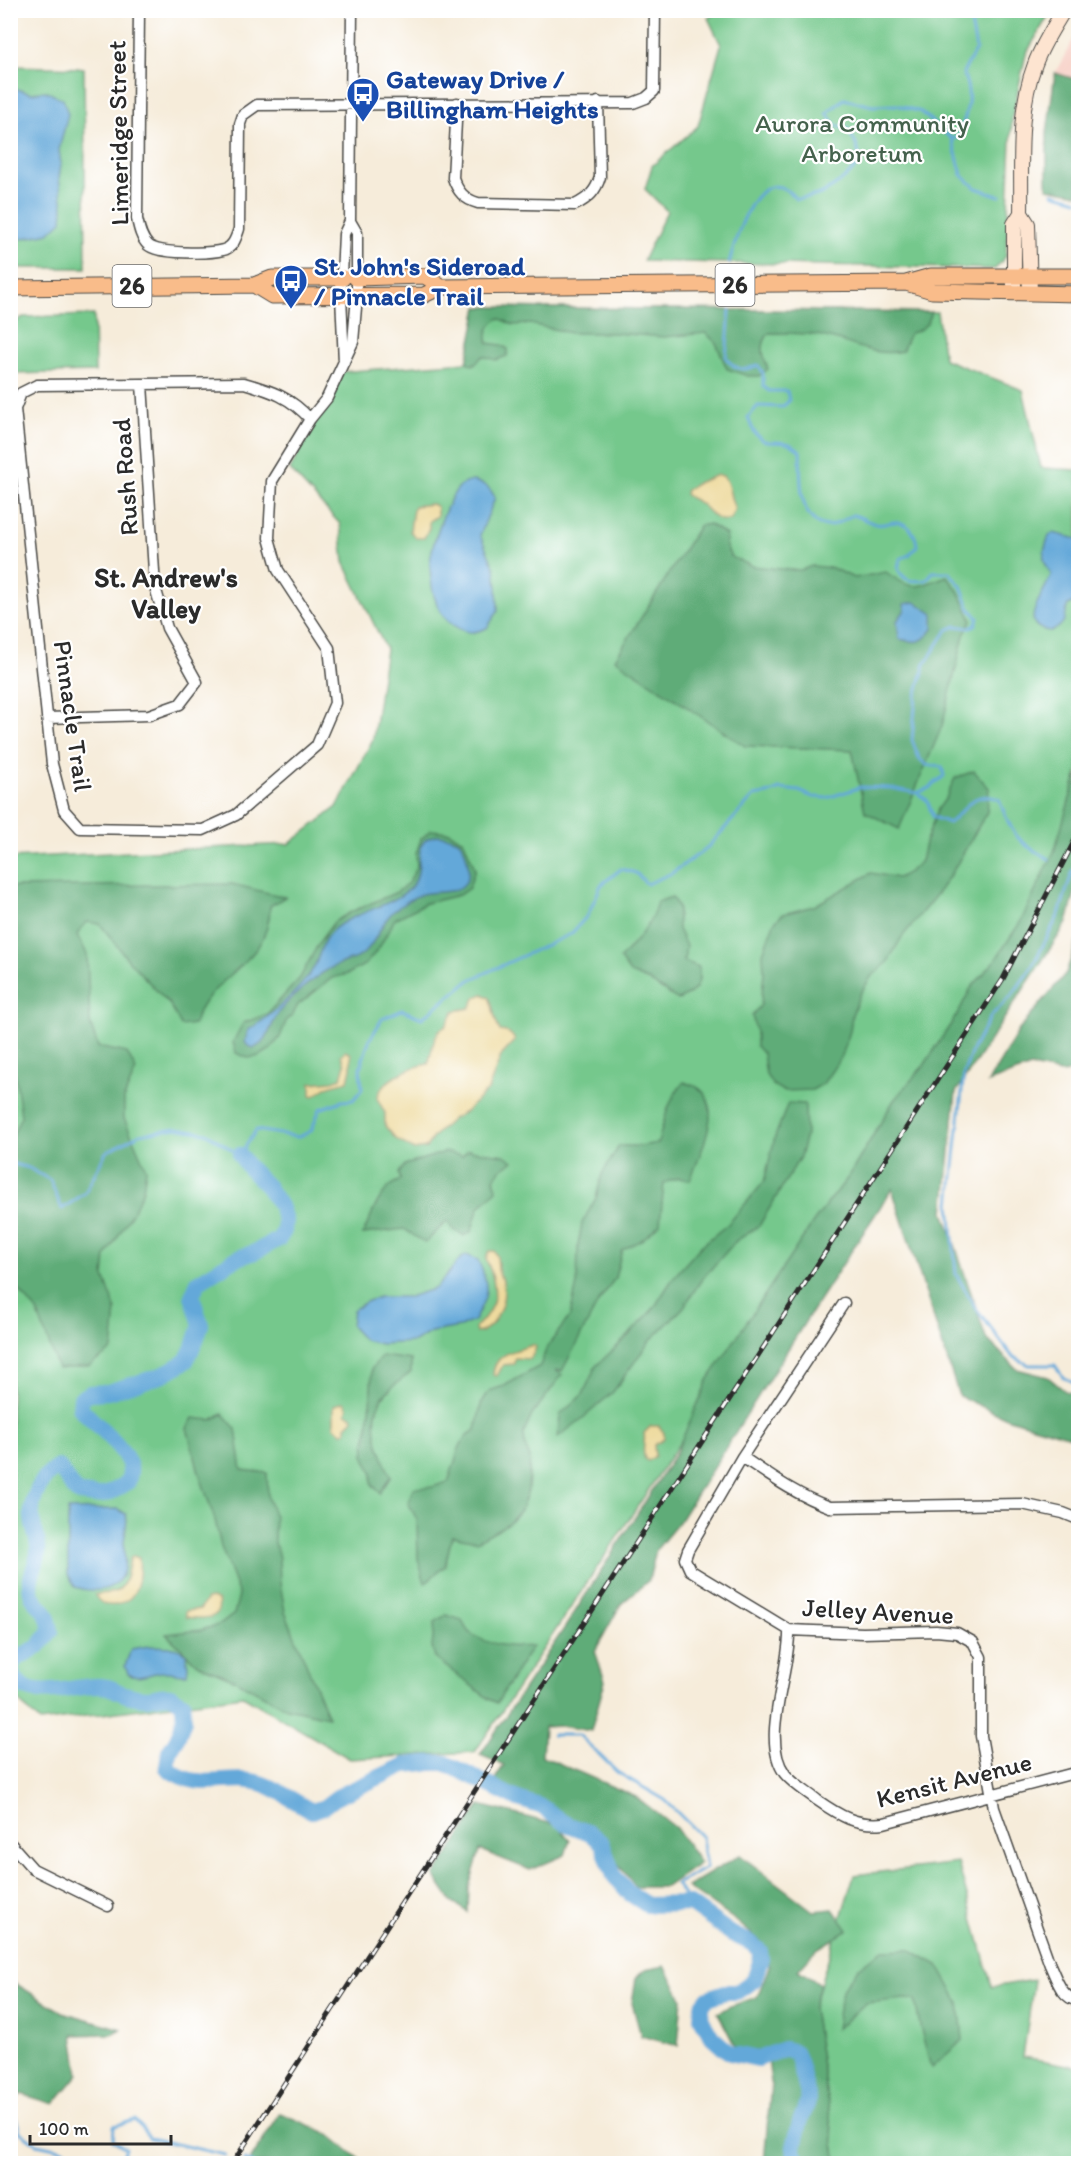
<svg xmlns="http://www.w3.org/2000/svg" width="1089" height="2174" font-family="Itim,sans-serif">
<rect width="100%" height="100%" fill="#fff"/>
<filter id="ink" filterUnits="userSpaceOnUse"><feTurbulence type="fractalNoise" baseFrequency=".0167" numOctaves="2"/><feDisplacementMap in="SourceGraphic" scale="12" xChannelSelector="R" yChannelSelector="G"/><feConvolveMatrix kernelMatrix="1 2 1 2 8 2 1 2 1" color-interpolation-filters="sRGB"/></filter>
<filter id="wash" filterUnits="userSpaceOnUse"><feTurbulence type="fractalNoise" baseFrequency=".008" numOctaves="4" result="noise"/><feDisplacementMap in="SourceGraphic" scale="24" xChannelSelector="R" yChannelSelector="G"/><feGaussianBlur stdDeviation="1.35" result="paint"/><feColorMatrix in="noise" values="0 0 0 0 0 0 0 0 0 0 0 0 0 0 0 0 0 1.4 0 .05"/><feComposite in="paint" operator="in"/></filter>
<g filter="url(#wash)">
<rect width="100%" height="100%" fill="#f6ecda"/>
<path fill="#f7d1c8" d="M1078,31V80L1055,73Z"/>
<path fill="#74c88c" stroke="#507a5c" stroke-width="1.5" d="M719,11H1051L1026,54L1012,117L1006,256L995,269L643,261L667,211L645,189L652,166L698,126L721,45L708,18Z
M11,66L84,68L86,268H11Z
M478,307L937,312L944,359L1023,390L1041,468L1078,470V850L886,1131L475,1752L350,1759L243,1696L40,1722L11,1694V858L289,844L337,807L373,739L386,649L344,562L340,524L290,470L339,372L467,362Z
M94,315L95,372L11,374V324L23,317Z
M958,1863L992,1987L1034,1980L1023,2057L1078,2067V2163H837L813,2008L854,1875Z"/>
<path fill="#5fac78" stroke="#456c52" stroke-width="1.5" d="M1055,73L1078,80V93H1076L1077,107L1078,108V194L1047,188V133Z
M478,307L931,312C930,324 921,331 910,333L902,351C871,358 846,339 816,335C801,333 785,333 769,333C759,346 763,355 768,369L759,376H748L727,369L716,343L706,333L664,337L614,333H571L530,324L513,325L499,318C490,324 484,332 488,343L501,345L508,349L507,356L496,360L483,356L473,365L467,362Z
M709,524L726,535V547L731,557L752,566L791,570H801L812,566L832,568L854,578L886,572C915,593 916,587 947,576L959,592L972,620L964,635L942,726L899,829L865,812L852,750L745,746L615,659L699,526Z
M974,771L989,788L987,812L954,869L940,890L902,937L887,963L871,977L860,994L852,1015L850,1031L842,1056L823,1084L812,1090L783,1091L773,1085L766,1075L763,1054L756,1046V1032L752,1015L761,1005L764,972L763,953L774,923L783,914L814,906L871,873L898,878L909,872L921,861L925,843L938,809L946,798L955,778Z
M1078,771V882L1067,923L956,1092L944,1212L986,1338L1017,1369L1048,1377L1065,1391L1078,1394V1439L1009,1419L959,1396L892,1189L812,1311L679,1522L656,1550L649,1580L621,1604L595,1651L605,1681L591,1731L560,1726L544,1727L542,1756L636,1797L676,1828L700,1863L666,1887H636L604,1847L588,1830L503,1787L495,1779L504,1765L480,1755L569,1621L676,1453L708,1380L814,1221L849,1176L894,1100L925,1064L958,1013L971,988L994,962L1021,921L1054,852Z
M431,830L449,832L464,841L475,869L469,888L459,895L426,903L395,919L379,948L366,964L348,974L332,978L298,1005L292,1016L287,1019L280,1037L271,1049L260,1056L248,1058L236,1053L233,1042L243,1023L267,1014L300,978L320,941L334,922L351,912L397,892L409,882L417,866L416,854L421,839Z
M232,884L285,897L270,906C270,967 209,973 194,1024L181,1026L170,1005L129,961L100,924L86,922L77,935L87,954L90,1023L98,1047L127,1053L136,1070L124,1098V1118L146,1169L143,1190L135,1208L106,1256L104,1276L116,1310L112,1350L89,1366L58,1369L38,1313L11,1280V1140L21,1116L15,1073L10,1069L11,887Z
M672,897L678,907V929L686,946L684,961L699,967C701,987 696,992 678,1000L649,981L630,973L620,959C636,941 651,926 657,902Z
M1078,939V1071L1061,1073L1031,1067L988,1082L1019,1030L1066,973Z
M684,1082C688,1084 693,1085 697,1087C726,1104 699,1157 690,1180L678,1178L664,1183L660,1224L643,1239L622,1250L615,1278L598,1303L562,1371L555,1370L562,1375L532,1415L524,1433L525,1447L530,1457L528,1490L521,1510L509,1523L477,1541L452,1536L445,1566L425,1583L418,1559L417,1520L408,1502L414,1488L432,1487L448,1482L460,1446L467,1435L476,1430L481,1404L489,1391L504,1386L540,1366L547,1347L570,1316L577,1284L578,1246L582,1223L596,1198L602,1174L619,1146H640L658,1143C664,1121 668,1099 684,1082Z
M788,1103L805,1104L806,1135L800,1157L759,1226L736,1241L702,1279L683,1308L649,1342L613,1392L582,1419L558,1437L560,1415L583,1394L596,1366L626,1338L654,1308L673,1278L701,1246L728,1224L764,1182L775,1137Z
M468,1150L504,1155L513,1161L500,1170L494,1179L497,1190L479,1207L471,1232L464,1236L454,1230L447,1221L425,1243L404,1229L363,1234C372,1215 379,1189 400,1180L399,1173L405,1165L445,1152L462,1156Z
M382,1356L411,1360V1372C400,1381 386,1390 380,1402C368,1425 381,1456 391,1476L380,1493L372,1484V1473L364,1455L370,1412L372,1368Z
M223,1414L236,1429L242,1470L267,1473L268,1498L275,1517L274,1538L279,1558L280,1583L285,1612L328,1717L287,1708L233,1679L197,1664L166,1634L201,1630L221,1624L234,1614L239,1595L221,1547L215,1520L200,1476L187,1428L193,1418L211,1420Z
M446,1615L462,1620C464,1625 466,1630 470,1633C485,1645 514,1648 532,1646L497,1703L489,1699L435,1658L432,1647L435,1622Z
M480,1805L557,1825L570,1840L565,1855L530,1870L480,1850L469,1887L468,1912L451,1901L434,1876Z
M740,1855L813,1911L833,1909L848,1930L817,1949L798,1970L820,1984L813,2008L837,2163H764L771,2083L767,2052L737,2050L718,2013L728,2007L757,1997L769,1967L760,1941L735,1920L687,1887Z
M909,1949L938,1965L959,2002L963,2040L931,2068L920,2026L915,2000L905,1999L866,2003L836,2029L842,1990L858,1968L883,1950Z
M665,1966L682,1998L678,2046L641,2036L632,2003L636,1978L645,1970Z
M11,1981L62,2012L122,2029L111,2034L73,2035L79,2074L54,2104L21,2094L11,2105Z
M280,2113L327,2133L364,2163H249Z"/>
<path fill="#eeda9e" stroke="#8c8264" stroke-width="1.5" d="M718,475L723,476C732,486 728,497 735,508L731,519C716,524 712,514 702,505C697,500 690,499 685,494L686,490L699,482Z
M432,504L437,507V516L429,521V528L424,538H416L410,531C411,524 412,513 414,506Z
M483,994L489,997C494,1008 494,1020 500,1031C508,1032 512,1033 515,1041L501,1056L488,1090L465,1112L452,1119L433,1137L426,1148L414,1150L396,1139L385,1126V1113L377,1098C382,1079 410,1067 428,1064C433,1051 432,1032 446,1026L454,1011L470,1008L476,997Z
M345,1051L351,1054V1068L348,1081L329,1086L314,1096L311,1095V1083L333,1081L341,1078L345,1064L341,1055Z
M489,1251H494C500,1258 496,1265 499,1274C503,1282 501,1273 503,1282C507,1300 496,1330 476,1333L475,1328C499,1306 499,1288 486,1259Z
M533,1345L536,1347L534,1353L530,1359L515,1358L514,1364L503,1365L497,1376L493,1375C494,1352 516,1351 533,1345Z
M342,1402L345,1403L348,1408L346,1413L352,1416L353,1419L346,1426V1431L342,1433L334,1426V1406Z
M651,1426H659L664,1433V1439L654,1445L655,1456L648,1461L645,1459C641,1450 646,1442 644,1433Z
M133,1556L139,1558C140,1569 140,1580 135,1591C128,1606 103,1612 95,1595C101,1593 104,1594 110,1593C127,1591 127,1572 130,1559Z
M212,1598L218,1601C223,1623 198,1618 186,1617V1611L200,1609L207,1599Z"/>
<path fill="#64a8d9" stroke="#486a82" stroke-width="1.5" d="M10,87L31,93L45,91L63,99L68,114L59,150L61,164L59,178L63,207L62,221L49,233L15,240L10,239Z
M473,481C484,484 490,486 495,498L480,535L495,569L497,587L498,611L487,628C473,634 466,634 453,625C435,613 431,589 430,568C429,550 447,499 460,486C463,483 468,482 473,481Z
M1053,533L1078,539V599L1067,606C1066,619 1064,626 1051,631C1012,628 1049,588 1051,574C1040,557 1043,554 1049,535Z
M915,602L933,614V629C921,644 918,643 899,639L897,621L905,610L904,604Z
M438,835C445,836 454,837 459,841C466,848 471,871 467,880C459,896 438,890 422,894C413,897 406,902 399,907C381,919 379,939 364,953C357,960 344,961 335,966C318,973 290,998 279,1012C270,1025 269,1042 254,1048L248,1046L245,1042L248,1030C267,1020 308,983 316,963C321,952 322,940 332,931C352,911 398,907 414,883C426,864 409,839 438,835Z
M466,1255L478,1260C491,1289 488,1294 474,1321L460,1327L431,1332L414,1342L381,1344L364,1340L351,1326L353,1310L366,1302L379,1297H409L436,1288L460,1259Z
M118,1509L126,1514C128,1525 126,1530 124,1541C123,1550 126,1560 124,1569C119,1592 93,1593 75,1587L68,1574V1510Z
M149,1646C164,1647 174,1645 186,1654L188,1666L187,1674C179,1675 171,1671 162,1672C149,1673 140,1681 128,1674L125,1666L131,1649Z"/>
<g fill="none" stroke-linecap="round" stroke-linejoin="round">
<path stroke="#64a8d9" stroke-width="3" d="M952,139L959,137C966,112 974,99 963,73L976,49L971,23L980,10
M1053,193L1078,200
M729,263C736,237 759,155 796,199C803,198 813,197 820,194C832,189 860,170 859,156C859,147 852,137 848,129L835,125L827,113L844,99L873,106L897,105L921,112L952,139L962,175L976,188L1000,196
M730,310L726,358C736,371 744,371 758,365L763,373V386L769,391H787L789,401L782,407L758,406L748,417C761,460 780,430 800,451C801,472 796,523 827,526C836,526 845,518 853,515C862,517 868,522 876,524C883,526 889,522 896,522C909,523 916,534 917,546L909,555L900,559L898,569C905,582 912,582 926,580L933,572H949L961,586L970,609L978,618L975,626L970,628L956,626L947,630L925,664L916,696L912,740L919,758L926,765L942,767L944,776L929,788L917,793
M1073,870L1059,914L1032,967L1012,995L991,1016L973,1048L964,1072L950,1204L956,1274L975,1307L1012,1356L1029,1365H1055L1063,1377L1078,1384
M10,1163L29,1168L50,1180L62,1209L85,1193L106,1152L140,1134L176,1128L206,1133L240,1155L256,1130L298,1137L311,1131L320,1109L342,1101L353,1100L362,1089L360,1068L369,1041L382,1019L402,1010L422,1018L470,980L571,934L588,915L601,885L621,869L636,873L647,884L672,873L706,849L754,796L767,794L780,789L799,791L813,797L827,798L861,787L890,788L917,793L927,800L933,817L949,823C968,807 972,790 999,799C1012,833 1015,842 1049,859
M552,1735H579L617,1772L665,1800L702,1837L706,1868L676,1884L690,1904
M10,2099L20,2132L37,2144L65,2150L63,2164
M244,2160L255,2164
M119,2164L126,2148L113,2140L114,2126L135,2120L150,2138L225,2155"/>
<path stroke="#64a8d9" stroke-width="16" d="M10,1666L17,1658L38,1647L51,1631C50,1626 49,1619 46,1614C42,1607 35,1602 32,1595C26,1581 36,1568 38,1554C40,1541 33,1531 32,1518C30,1500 42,1474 59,1467L76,1492C99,1499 108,1496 128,1482C129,1477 131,1472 130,1467C125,1447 94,1423 80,1408L81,1398L90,1393L108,1392L160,1376L186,1361L195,1343L201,1325L192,1296L198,1282L235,1259L255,1252L279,1239L284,1231L285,1220L280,1206L268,1187L249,1168L240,1155
M10,1667C22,1712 78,1680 107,1687C113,1688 118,1692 124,1694C131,1696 140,1698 147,1698C154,1698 163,1694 170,1696C174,1697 179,1701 183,1703L184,1720L177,1739L169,1752L167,1768C201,1795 229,1772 263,1784C280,1790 296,1803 312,1811L324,1807L337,1797L405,1765L427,1763H445L515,1798L542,1807L564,1823L590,1833L602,1843L614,1876L630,1894L647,1905L690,1904L732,1934L751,1943L760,1951L761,1959L754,1980L737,1992H725L708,1998L702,2006L701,2018L712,2037L730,2053L758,2059L784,2049L795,2052L799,2061L809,2099L800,2122L794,2147L796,2164"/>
</g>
</g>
<g filter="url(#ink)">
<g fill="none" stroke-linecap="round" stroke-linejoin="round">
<g stroke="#494845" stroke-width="13">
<path id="street" d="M139,10L137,219C139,228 141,238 148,245C158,254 209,254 223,250C233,248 236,238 239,229L240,124L243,115L257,105L633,103L646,98L654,91L655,10
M457,103L453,178C458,192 464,199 478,203L575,205C589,198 596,191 600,177L598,102
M344,362L341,296L344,234L350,221L352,10
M244,383C272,391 290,397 310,419L272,481L269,538L278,570L329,648L335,703L317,745L236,815L203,830L80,828L64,810L52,764L15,409L21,393L37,385Z
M310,419L327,398L353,342L357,296V233L350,221
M47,718L149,715L180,704L197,682L167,628L155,587L142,384
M844,1303L742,1457L688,1550L685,1559L690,1570L698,1575L789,1630L863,1633L936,1631L957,1633L973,1642L981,1657V1736L994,1808L1050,1965C1057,1980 1061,1997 1078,2001
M742,1457C770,1476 798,1496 830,1507L1022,1504L1063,1513L1078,1519
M789,1630C791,1670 759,1739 785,1774C793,1784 807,1792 817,1800C840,1816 856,1826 884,1823L1078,1772
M10,1843L33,1869L108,1906"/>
</g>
<g stroke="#494845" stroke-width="16">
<path id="secondary" d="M1021,213L1028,224L1030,293
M1014,292V224L1021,213C1022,163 1017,111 1035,64C1042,45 1053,28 1064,10"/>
</g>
<g stroke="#494845" stroke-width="17">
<path id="primary" d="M356,278L425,276L441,287
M906,283L932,291L1078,294
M254,285L272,296L424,295L441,287L906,283L931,276H1078
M10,288L254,285L272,278H343"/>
</g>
<use href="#street" stroke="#fff" stroke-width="10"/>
<use href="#secondary" stroke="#fde4d0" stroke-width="14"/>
<use href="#primary" stroke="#f9bc8a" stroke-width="15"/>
<g stroke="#2b2b2b" stroke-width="5">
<path id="rail" d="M232,2164L1003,979L1078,834"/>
</g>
<use href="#rail" stroke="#fff" stroke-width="3" stroke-dasharray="9" stroke-linecap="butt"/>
</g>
</g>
<defs>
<g id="bus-pin" transform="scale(1.725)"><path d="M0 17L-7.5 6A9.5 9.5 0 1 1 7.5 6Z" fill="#1a4fb4" stroke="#fff"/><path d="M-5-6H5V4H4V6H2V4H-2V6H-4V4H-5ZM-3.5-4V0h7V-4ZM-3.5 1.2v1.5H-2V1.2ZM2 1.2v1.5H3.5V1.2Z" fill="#fff"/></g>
</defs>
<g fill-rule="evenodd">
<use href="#bus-pin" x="363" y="94"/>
<use href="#bus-pin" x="291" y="281"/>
</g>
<g text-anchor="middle" stroke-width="4.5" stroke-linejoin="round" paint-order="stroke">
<g fill="#fff" stroke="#6b6b6b" stroke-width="1.5">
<rect x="715.5" y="264" width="39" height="42" rx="4.5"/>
<rect x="112.5" y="265" width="39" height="42" rx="4.5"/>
</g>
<g font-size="24" font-weight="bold" fill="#2b2b2b">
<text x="735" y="293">26</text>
<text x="132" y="294">26</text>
</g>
<g font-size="26" font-weight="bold" fill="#164399" stroke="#fff" text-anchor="start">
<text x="386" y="88">Gateway Drive /<tspan x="386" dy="30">Billingham Heights</tspan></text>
<text x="314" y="275">St. John's Sideroad<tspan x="314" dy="30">/ Pinnacle Trail</tspan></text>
</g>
<g font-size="26" fill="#45624d" stroke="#fff">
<text x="862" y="132">Aurora Community<tspan x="862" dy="30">Arboretum</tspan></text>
</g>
<g font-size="26" fill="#2b2b2b" stroke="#fff">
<text transform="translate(118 133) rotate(-91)" y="9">Limeridge Street</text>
<text transform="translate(125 477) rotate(-94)" y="9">Rush Road</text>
<text transform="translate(73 716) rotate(82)" y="9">Pinnacle Trail</text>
<text transform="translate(878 1611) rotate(3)" y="9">Jelley Avenue</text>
<text transform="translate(954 1780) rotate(-14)" y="9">Kensit Avenue</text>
</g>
<g font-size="27" font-weight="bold" fill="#2b2b2b" stroke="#fff">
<text x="166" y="587">St. Andrew's<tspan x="166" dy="31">Valley</tspan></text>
</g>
</g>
<rect width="1089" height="2174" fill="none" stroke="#fff" stroke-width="36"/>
<path d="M30 2135v9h141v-9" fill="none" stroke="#2b2b2b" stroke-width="3"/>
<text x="39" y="2135" font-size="18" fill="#2b2b2b" stroke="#ffffff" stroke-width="4.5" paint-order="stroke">100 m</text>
</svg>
